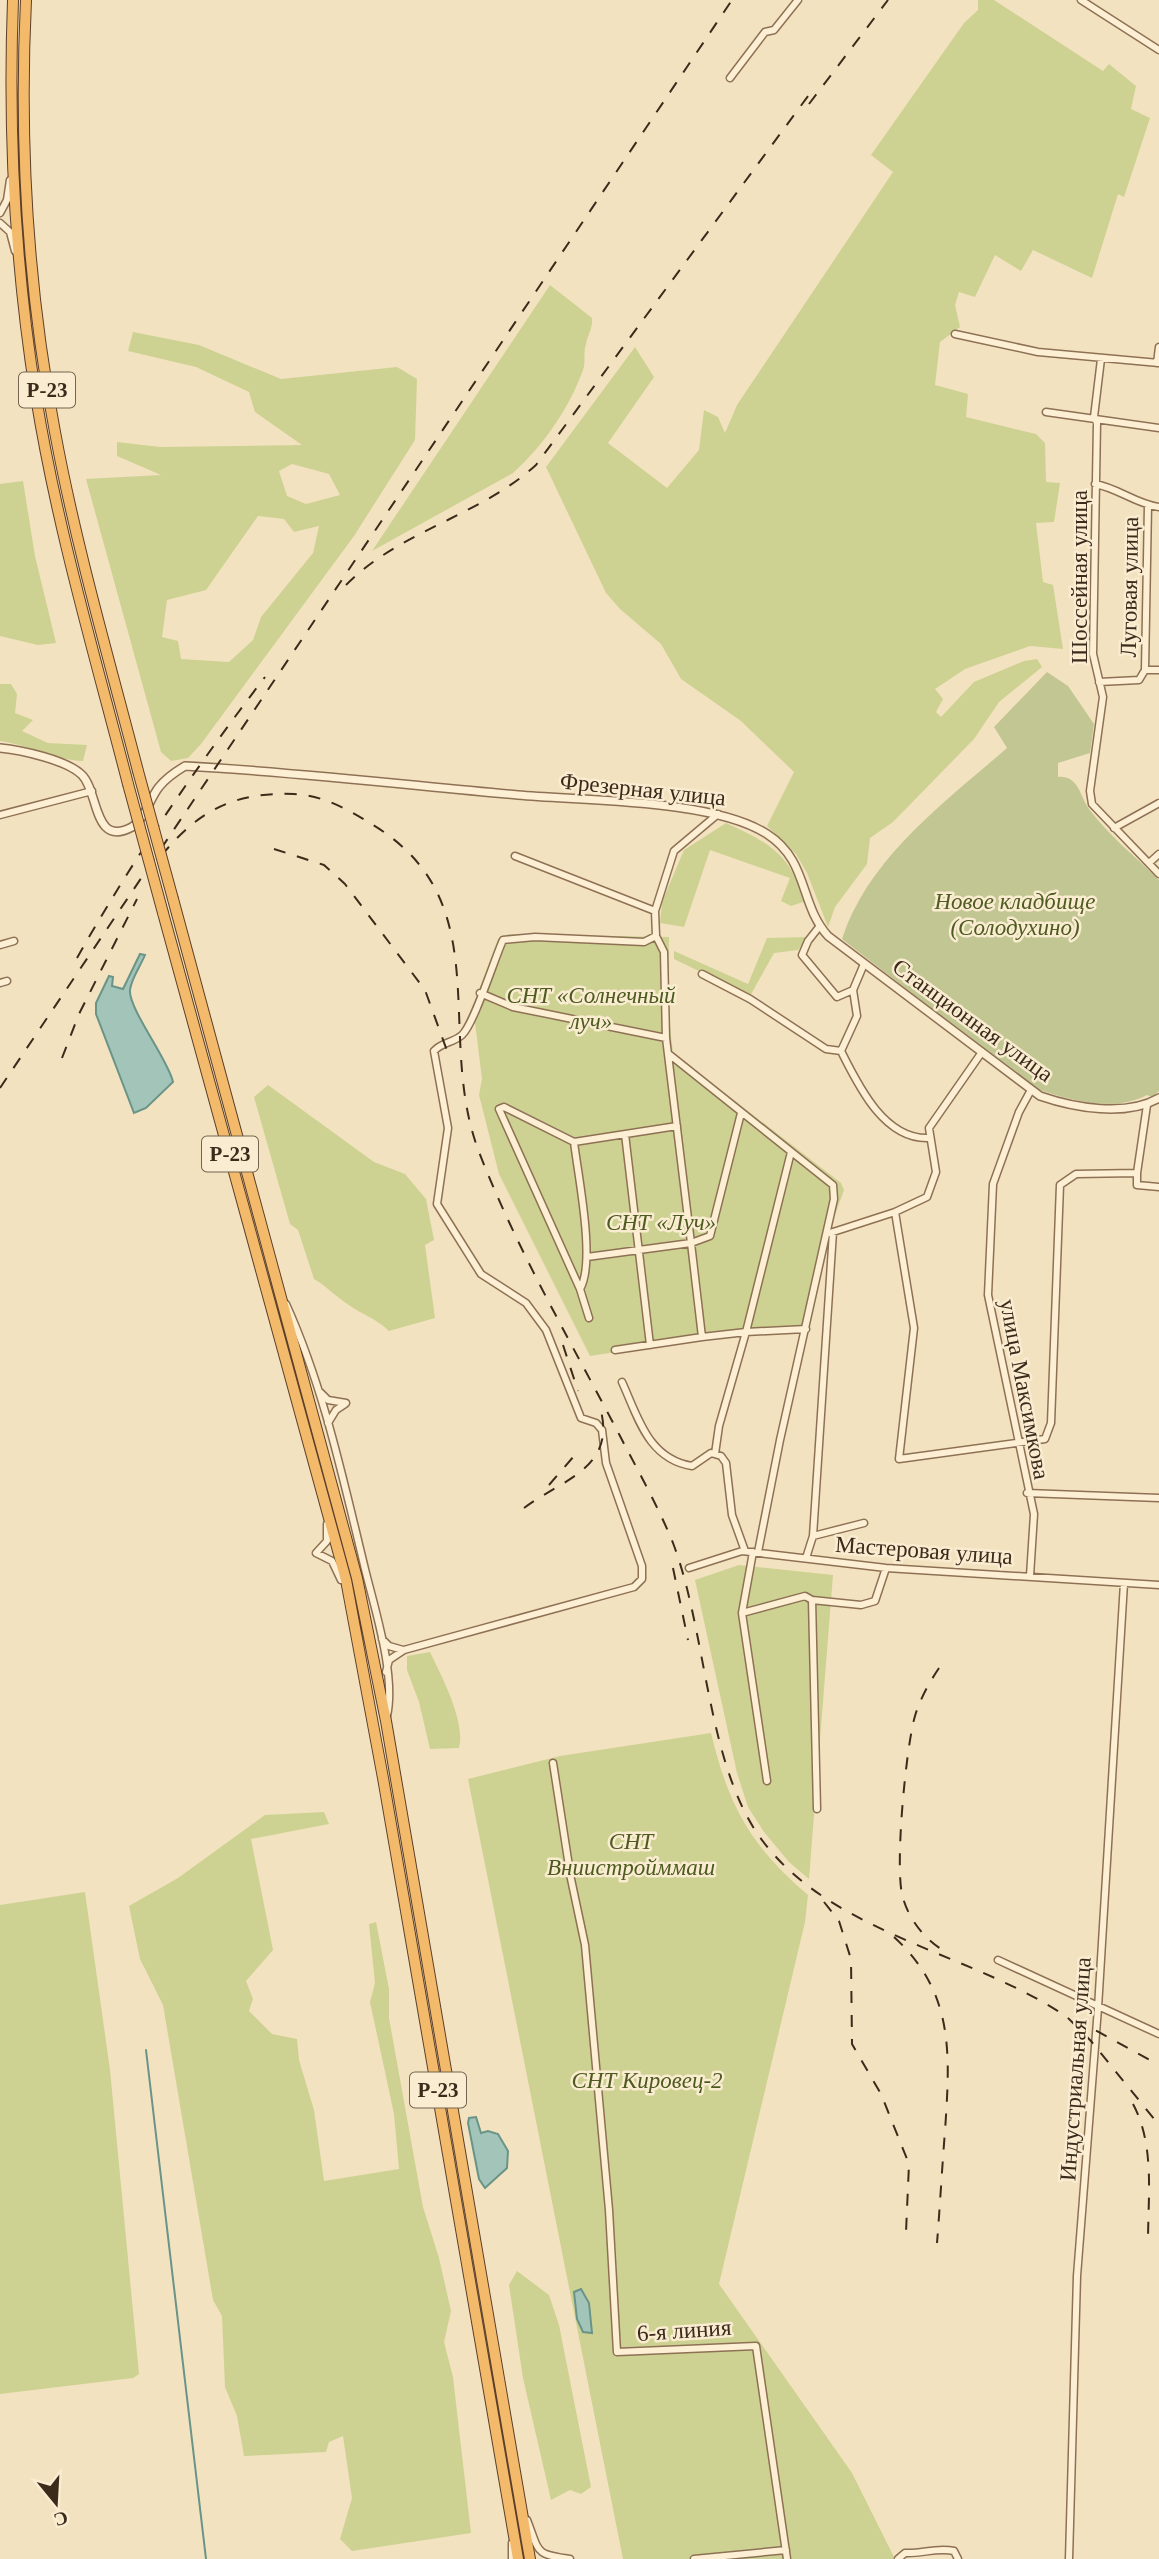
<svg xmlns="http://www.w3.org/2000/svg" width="1159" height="2559" font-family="'Times New Roman',serif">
<rect width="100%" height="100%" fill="#f3e2bf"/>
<path fill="#cdd292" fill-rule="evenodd" d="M978,0H994L1103,71L1109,64L1136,86L1131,109L1150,118L1124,197L1118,194L1092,278L1033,250L1021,271L995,255L975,297L959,292L955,305L960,327L940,342L935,385L968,394L966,417L1036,434L1045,443L1046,482L1060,483L1054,522L1036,523L1043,582L1053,585L1063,649L1030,646L965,669L935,689L943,699L936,712L941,717L974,682L1024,661L1037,659L1042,667L999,702L974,739L893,822L870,838L867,864L835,907L828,927L807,873L796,854L767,826L794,772L741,721L681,679L661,644L620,609L606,593L546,467L635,347L654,377L608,443L667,488L699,450L704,410L718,417L725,433L737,405L893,172L871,155L964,23L978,10Z
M550,285L592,318C593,328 588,334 586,344C583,352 586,362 583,370C569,409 543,446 513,473L372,551Z
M133,332L199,345L281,379L397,367L417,379L415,440L354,536L201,744L188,758L171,761L161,752L86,479L161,475L117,456V442L160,447L302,445L255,412L249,392L196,367L128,351ZM292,464L329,474L340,495L306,504L287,496L279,471ZM258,516L284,519L294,532L319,526L313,553L261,617L253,640L229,662L181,659L178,641L162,637L167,600L206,590Z
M23,481L35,556L56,643L38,645L0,636V484Z
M0,684H11L17,694L15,713L33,720L22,731L48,743L87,745L83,761C55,760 29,745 0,741Z
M726,823C781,848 789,856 810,913L803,902L791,906L781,901L790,878L710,850L684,927L660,923L662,902L684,850Z
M509,934L669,937L668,1009L673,1053L841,1183L844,1190L827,1237L808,1330L708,1338L590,1356L499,1174L479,1095L482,1079L473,1006L498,939Z
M807,937L798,950L774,953L750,996L674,959V951L748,984L767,938Z
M268,1085L374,1162L405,1174L426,1199L434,1240L425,1245L435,1318L389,1331C376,1318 360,1314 346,1303C334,1295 326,1286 314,1279L298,1230L290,1224L254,1097Z
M739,1565L833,1575L809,1879L789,1862L764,1832L748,1807L737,1773L695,1580Z
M430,1652C441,1675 466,1722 459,1748L430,1749L419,1702L407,1670V1656Z
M711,1733C729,1807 750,1845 808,1895L805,1922L719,2284L852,2473L895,2559H623L468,1779L560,1756Z
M324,1812L329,1824L251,1839L273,1950L246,1981L253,1999L249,2011L272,2034L297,2039L299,2060L314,2110L324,2181L399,2169L394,2114L370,2002L375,1983L369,1924L376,1922L389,1989V2018L423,2207L439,2258L451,2311L444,2342L453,2377L471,2533L352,2551L340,2539L352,2498L343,2436L329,2442L326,2452L244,2456L237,2416L225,2387L222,2316L213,2300L163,2005L140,1959L129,1906L178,1878L265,1815Z
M85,1892L110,2070L139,2374L133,2378L0,2394V1905Z
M517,2271L549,2295L559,2325L591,2487L581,2494L570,2490L551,2500L523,2378L509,2285Z"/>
<path fill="#c2c692" d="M1047,672L1068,686L1094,724L1090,753L1058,763V777C1079,775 1080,797 1089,809C1108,835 1136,857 1159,880V1091L1152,1097L1147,1095C1113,1113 1069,1100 1034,1088L842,939C868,858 945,802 1007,748L994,727Z"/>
<path fill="#a3c4b9" stroke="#699487" stroke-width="2" d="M140,954L145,955C141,965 131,979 130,990C128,1008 169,1061 173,1082L146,1108L134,1113L96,1014V1003L109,976L113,977L112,986L123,989Z
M476,2117L481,2133L488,2131L498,2134L508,2151L507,2168L485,2188L479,2179L468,2123L469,2118Z
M581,2289L589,2303L592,2333L583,2332L577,2319L574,2292Z"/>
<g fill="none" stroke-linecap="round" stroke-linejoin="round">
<path stroke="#699487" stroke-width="2" d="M146,2050L206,2559"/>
<g stroke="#8e7155" stroke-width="9">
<path id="minor" d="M1081,0L1159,50
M730,78L765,32L774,30L798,0
M0,213L7,200L10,180
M0,223L10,232L15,251
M955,334L1038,352L1159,363
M1101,359L1094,417L1097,423L1093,654L1103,697L1090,791L1092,804L1159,874
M1157,363L1159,347
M1046,412L1159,428
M1095,484C1118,488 1136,504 1159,507
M1145,670H1159
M1099,682L1139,680L1145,670L1148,505
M0,815L92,791
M1114,828L1159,803
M515,856L655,911
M1149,863L1159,854
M819,927L808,941L802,955L837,997L853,990
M656,936L655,911L674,851L718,814
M0,945L14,941
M702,974L750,999L826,1049L841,1051C858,1085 884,1140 929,1138
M0,983L7,981
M480,993L513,1007L666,1038
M841,1051L857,1016L853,990L864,964
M670,1055L833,1185L834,1199L780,1440L758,1552
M741,1113L710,1236L691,1243L702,1337L746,1332L791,1152
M625,1134L650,1345
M574,1142L504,1107L499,1109L580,1289
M1137,1173V1185L1159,1187
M895,1212L914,1328L899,1459L1045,1439L1051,1423L1060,1185L1076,1174L1137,1173L1147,1105
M833,1232L813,1536L864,1523
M830,1233L895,1212L927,1197L936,1172L929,1128L982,1052
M286,1304C324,1388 343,1479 365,1569C375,1610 396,1675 387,1716
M589,1318L580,1289C596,1262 578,1176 574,1142L677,1126
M615,1350L702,1337
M622,1382C638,1417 648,1459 692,1466L711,1453L721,1456L726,1463L732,1515L745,1551
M320,1392L328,1400L346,1403
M328,1423L336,1410L345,1404
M715,1454L719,1426L746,1332L806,1329
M1027,1493L1159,1498
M327,1524V1541L316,1553L332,1561L341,1580
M753,1552L742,1613L767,1781
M806,1558L813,1536
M689,1568L742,1551L886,1568L1159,1585
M1030,1576L1034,1514L988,1295L993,1184L1019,1112L1031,1090
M812,1600L861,1605L875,1601L886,1568
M742,1613L805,1596L812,1600L817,1809
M382,1639L389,1646L403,1650
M386,1672L389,1660L404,1650L634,1587L642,1579V1566L606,1463L602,1430L596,1423L581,1418L546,1330L526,1303L481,1274L437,1204L448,1128L434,1051C442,1042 453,1043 462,1035C474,1024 494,960 503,940L535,937L644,942L656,936L664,952L666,1038L691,1243L587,1257
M553,1763L571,1879L585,1945L609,2210L617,2352L756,2346L787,2559
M998,1960L1159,2034
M527,2520C540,2553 534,2554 570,2559
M512,2543V2559
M694,2559L786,2550
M898,2559L905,2553C922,2554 937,2547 954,2551L958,2559
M1069,2559L1077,2276L1098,2008L1124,1583"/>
</g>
<g stroke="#8e7155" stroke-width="10">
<path id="tertiary" d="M0,748C21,750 67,760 82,775C99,792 93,848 132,827C145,819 150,798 159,787C166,778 175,772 185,766C296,772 407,785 518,795C584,801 713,799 767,834C809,861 799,904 828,936L1040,1096C1075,1108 1126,1117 1159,1098"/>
</g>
<g stroke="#5b3f2a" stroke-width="12">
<path id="trunk" d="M13,0C8,133 15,266 36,397C57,528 95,656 128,784
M26,0C19,144 28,290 55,432C76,546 109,659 138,771
M173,899L357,1578L386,1721L530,2559
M163,913L346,1580L383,1778L518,2559"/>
</g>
<use href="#minor" stroke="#fdefd4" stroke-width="6"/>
<use href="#tertiary" stroke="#fdefd4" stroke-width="7"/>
<use href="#trunk" stroke="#f4ba6c" stroke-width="10"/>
<path stroke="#3c2a1b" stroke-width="2" stroke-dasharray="12 12" stroke-linecap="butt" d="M809,104L888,0
M346,585C399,531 480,516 536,465L811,92
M274,849L324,865L345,884L425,990L450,1059
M161,856C199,810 234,792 294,794C323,795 349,810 373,825C500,902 434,1034 479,1152C517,1250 571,1342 620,1436C638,1471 658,1506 673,1543C706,1630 706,1753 755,1830C822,1933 970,1951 1067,2017L1091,2041L1159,2125
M77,958C133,859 196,767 265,677
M62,1058L79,1014L137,899
M0,1088L732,0
M563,1345L578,1391
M549,1485L574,1456
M524,1508C561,1480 615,1469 601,1411
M673,1568L688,1640
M939,1668C929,1683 920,1699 915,1716C906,1746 894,1871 903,1898C909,1919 923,1937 941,1949
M824,1902L839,1921L851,1959L852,2044L881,2094L909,2164L906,2232
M894,1937C955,1993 950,2055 945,2131C942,2168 940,2206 937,2243
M1075,2019L1159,2065
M1133,2104C1155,2145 1148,2196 1148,2242"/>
<g stroke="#5b3f2a" stroke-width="12" stroke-linecap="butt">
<path id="trunk-bridge" d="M138,771L173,899
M128,784L163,913"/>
</g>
<use href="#trunk-bridge" stroke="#f4ba6c" stroke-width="10"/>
</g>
<g text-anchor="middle" stroke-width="5" stroke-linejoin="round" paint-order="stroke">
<g fill="#f9ecd0" stroke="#756451" stroke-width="2">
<rect x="19" y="372.5" width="56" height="35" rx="5"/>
<rect x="202" y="1136.5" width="56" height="35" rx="5"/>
<rect x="410" y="2072.5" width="56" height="35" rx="5"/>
</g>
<g font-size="21" font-weight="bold" fill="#3c2a1b">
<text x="47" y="397">Р-23</text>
<text x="230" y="1161">Р-23</text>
<text x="438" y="2097">Р-23</text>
</g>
<g font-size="23" fill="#3c2a1b" stroke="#f9ecd0">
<text transform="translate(1079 577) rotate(-90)" y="8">Шоссейная улица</text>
<text transform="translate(1129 587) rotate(-89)" y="8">Луговая улица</text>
<text transform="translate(643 789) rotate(6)" y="8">Фрезерная улица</text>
<text transform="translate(973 1020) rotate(36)" y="8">Станционная улица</text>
<text transform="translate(1025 1389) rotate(79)" y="8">улица Максимкова</text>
<text transform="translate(924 1550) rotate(4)" y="8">Мастеровая улица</text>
<text transform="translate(1075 2069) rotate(-86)" y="8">Индустриальная улица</text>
<text transform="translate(684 2330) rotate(-4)" y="8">6-я линия</text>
</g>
<g font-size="23" font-style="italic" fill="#4e5b20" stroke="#f9ecd0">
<text x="1015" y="909">Новое кладбище<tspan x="1015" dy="26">(Солодухино)</tspan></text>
<text x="591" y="1003">СНТ «Солнечный<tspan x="591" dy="26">луч»</tspan></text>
<text x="661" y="1230">СНТ «Луч»</text>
<text x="631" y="1849">СНТ<tspan x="631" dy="26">Вниистройммаш</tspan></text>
<text x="647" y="2088">СНТ Кировец-2</text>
</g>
</g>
<g transform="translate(56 2503) rotate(162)" stroke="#f9ecd0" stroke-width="5" paint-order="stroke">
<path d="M0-5L12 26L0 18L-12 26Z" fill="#3c2a1b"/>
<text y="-10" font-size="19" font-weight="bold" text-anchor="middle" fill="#3c2a1b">С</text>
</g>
</svg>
